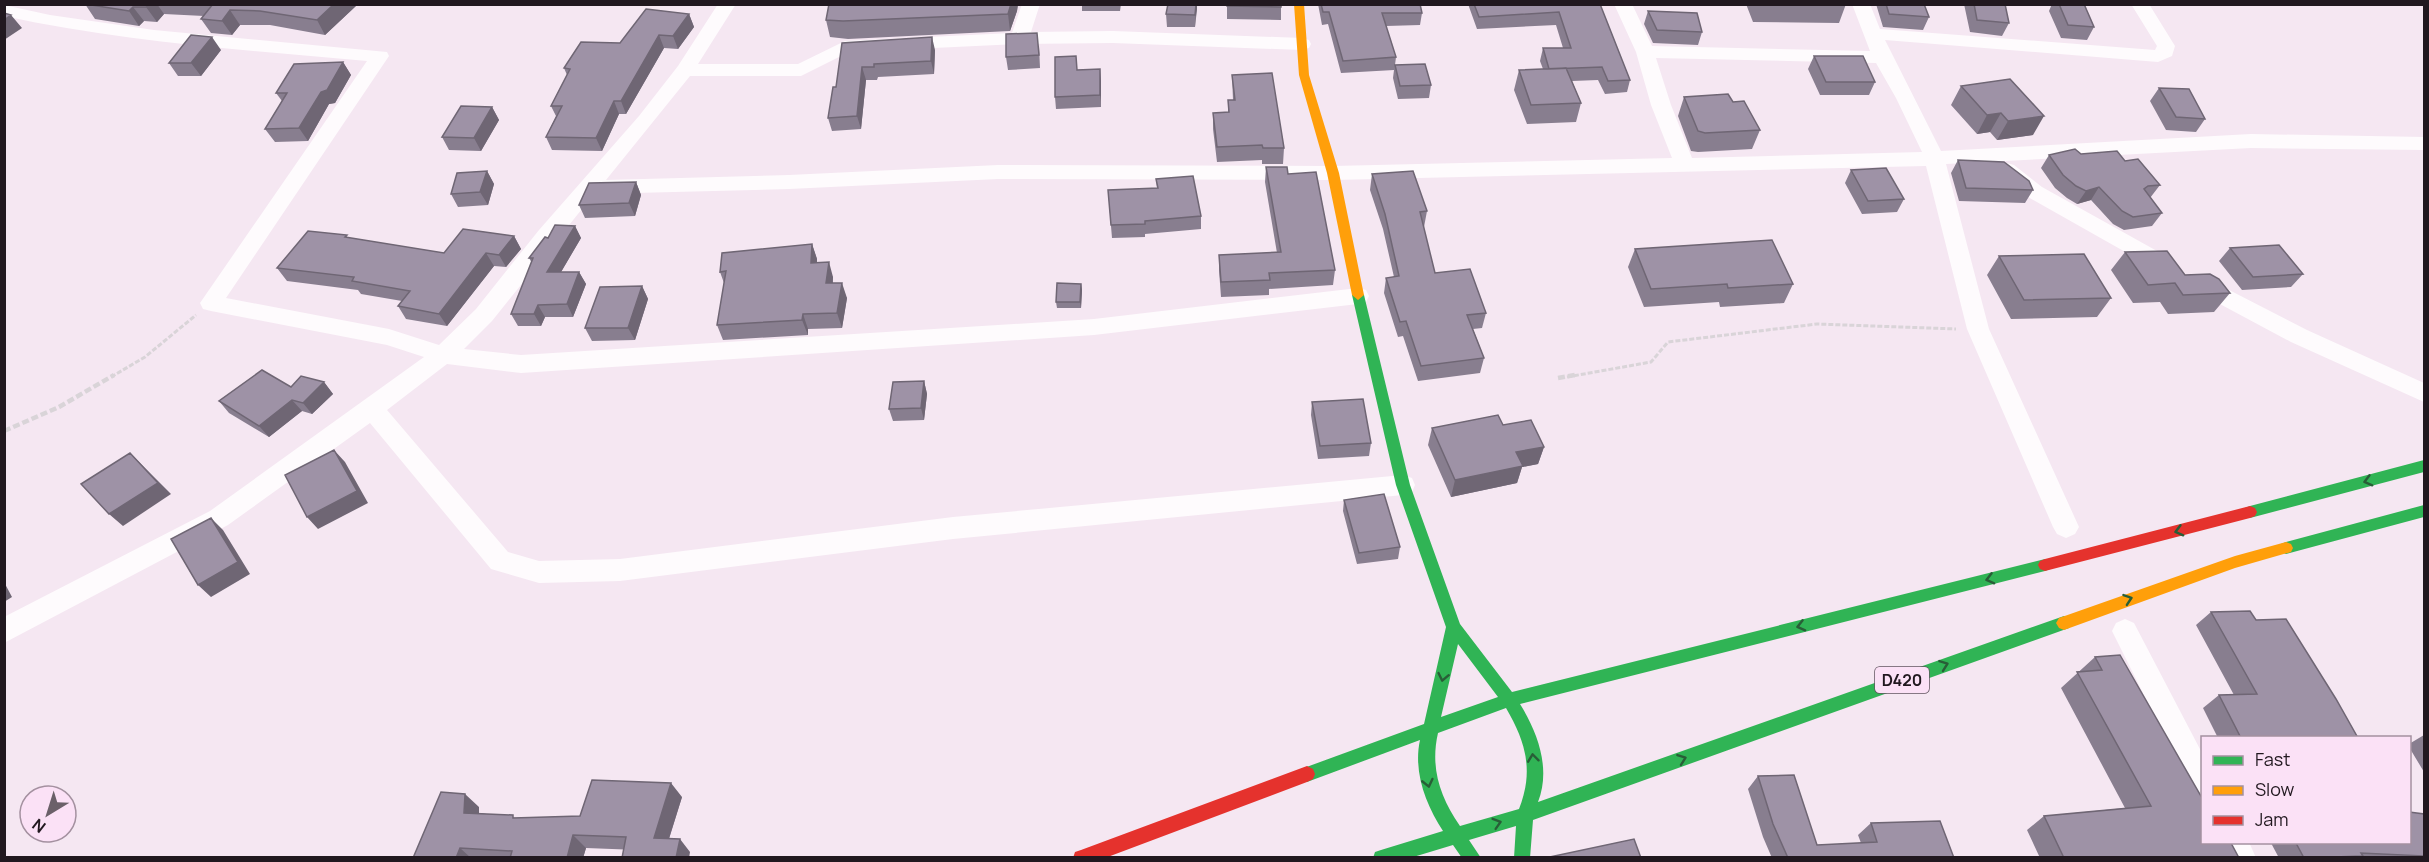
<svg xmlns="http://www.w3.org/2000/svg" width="2429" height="862" font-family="Manrope,sans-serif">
<rect width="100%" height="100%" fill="#f5e7f2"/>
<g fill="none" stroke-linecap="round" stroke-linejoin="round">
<path stroke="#d9d4d8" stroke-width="3" stroke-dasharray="5 2" stroke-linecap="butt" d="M111,377L145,357L196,315
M1567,377L1651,362L1668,342L1817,324L1956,329"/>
<path stroke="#d9d4d8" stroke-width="4.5" stroke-dasharray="7 3" stroke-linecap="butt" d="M1558,378L1575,375
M4,431L59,407L114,375"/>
<path fill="#fefbfd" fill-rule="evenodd" d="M718,4H736L698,64H798L845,41L1012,33L1022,4H1040L1031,32L1113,31L1302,38L1309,40L1311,44L1309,48L1302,50L1113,43L1020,44L849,52L801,76H690L606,180L789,175L998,165L1333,166L1672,158L1651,105L1636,52L1614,4H1632L1652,46L1870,51L1852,4H1870L1880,29L2155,50L2157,46L2131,4H2149L2175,46L2172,56L2158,62L1885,40L1941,151L2251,134L2424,137V150L2251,148L1946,164L1989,329L2079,527L2075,534L2066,538L2057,534L2053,527L1967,329L1926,166L1333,180L998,179L789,189L594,194L492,321L464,349L521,355L1094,319L1358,288L1366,290L1369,296L1366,302L1358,304L1094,335L521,373L447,364L387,410L508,552L539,561L620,559L953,517L1403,475L1412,478L1415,485L1412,492L1403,495L953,539L620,581L539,583L491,569L370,423L228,525L4,643V617L210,511L424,357L387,345L211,311L203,309L200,303L367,61C246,50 124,42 4,16V5L50,15L154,30L387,52L389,56L226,298L389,329L439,345L476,309L539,230L639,116L678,66ZM1656,58L1876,63L1896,98L1922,152L1692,158L1671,105Z
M2007,163L2014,165L2042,187L2175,261L2178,266L2175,271L2167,274L2159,271L2028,197L1997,170L2000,165Z
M2198,274L2307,330L2424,383V402L2291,342L2190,288L2187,282L2190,276Z
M2125,619L2134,623L2202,753V795L2192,791L2112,631L2116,623Z
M2219,842H2249L2256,858H2226Z"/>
<path fill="#30b455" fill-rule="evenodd" d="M1358,290L1364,295L1410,485L1460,624L1512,692L2045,559L2050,561L2052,565L2050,569L2045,571L1520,704C1538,733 1551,769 1538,802L2064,616L2069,618L2072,623L2069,628L1533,820L1530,858H1514L1516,826L1469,840L1481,858H1462L1453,845L1410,858H1373L1375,852L1381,850L1443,831C1426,805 1413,772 1420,740L1307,782L1301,779L1299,774L1301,769L1424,724L1446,627L1396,485L1352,295ZM1458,644L1498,697L1441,717ZM1506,708C1526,742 1534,771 1519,809L1460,826C1440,797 1430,768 1438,733Z
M2424,460V472L2250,518L2245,516L2243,512L2245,508L2250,506Z
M2424,505V517L2286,554L2281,552L2279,548L2281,544L2286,542Z"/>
<path fill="#ff9f0a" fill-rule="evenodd" d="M1294,4H1304L1309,75L1339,173L1364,295L1358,300L1352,295L1327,173L1299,75Z
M2286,542L2291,544L2293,548L2291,552L2235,568L2064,630L2059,628L2056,623L2059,618L2235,556Z"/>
<path fill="#e5322d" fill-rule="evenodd" d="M2250,506L2255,508L2257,512L2255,516L2250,518L2045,571L2040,569L2038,565L2040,561L2045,559Z
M1307,766L1313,769L1315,774L1313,779L1307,782L1105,858H1073L1075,852L1081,850Z"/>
</g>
<path fill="#887e8f" d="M85,4H357V5L325,35L270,25H240L232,35L211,33L201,19L204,16L164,14L157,22L144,21L139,26L95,19Z
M829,4H1018L1017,11L1010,31L848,39L830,37L826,20Z
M1082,4H1121L1120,11H1082Z
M1168,4H1197L1195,27H1167L1166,14Z
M1227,4H1281V20L1227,19Z
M1318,4H1420L1422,13L1420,25L1386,26L1396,57L1395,65L1431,85L1429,98L1398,99L1393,78L1394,70L1341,73L1328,24L1322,25Z
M1468,4H1600L1630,80L1627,92L1605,94L1598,80L1572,81L1581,103L1576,122L1527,124L1514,90L1519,70L1543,69L1540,61L1543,48H1563L1556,25L1477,29Z
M1746,4H1846L1839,23L1753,22Z
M1876,4H1924L1929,17L1923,30L1883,27Z
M1964,4H2005L2009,23L2002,36L1970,32Z
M2052,4H2084L2094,27L2087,40L2061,38L2049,11Z
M1648,11L1702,32L1698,45L1653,43L1644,24Z
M689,14L694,27L678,49L664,48L626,114H619L602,151L552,150L546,137L556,116L551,106L567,75L564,68Z
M842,43L935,50L934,74L878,77L877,80H866L861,129L832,131L828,118L836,87Z
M1039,46L1040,68L1008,70L1006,57Z
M221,50L201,76H178L169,63Z
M1814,56L1875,82L1869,95H1820L1808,69Z
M343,62L351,75L335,103L329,104L308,141L275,142L265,129L282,101L276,93Z
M1100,69L1101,107L1056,109L1055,97L1078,70Z
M1232,75L1284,148L1283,164H1262V160L1217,162L1213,129V113H1228V100H1233Z
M1961,86L2033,135L1997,140L1990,132L1977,134L1951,105Z
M2159,88L2205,119L2196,132L2166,130L2150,101Z
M1684,97L1733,102L1760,130L1752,149L1698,152L1691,151L1678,116Z
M492,107L499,120L481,151L449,150L442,137Z
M2081,154L2125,161L2160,185L2150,198L2162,213L2152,226L2124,230L2113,224L2091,200L2077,204L2067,198L2055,188L2041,168L2049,155Z
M1958,160L2033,190L2025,203L1959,201L1951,173Z
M1266,167L1288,174L1335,270L1333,285L1269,289V295L1221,297L1219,270V255L1277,253L1265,182Z
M1851,170L1904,199L1897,212L1862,214L1845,183Z
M487,171L494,184L488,205L458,207L451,194Z
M1372,174L1427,211L1424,227H1423L1435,273L1486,313L1482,328L1473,329L1484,358L1480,373L1418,381L1403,336L1398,337L1384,293L1386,278L1394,277L1383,229L1370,190Z
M1156,179L1201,216V229L1145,234V237L1112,238L1108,190L1157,188Z
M636,182L641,195L635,216L585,218L579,205Z
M575,226L581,238L561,272H579L586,284L573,317H545L541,326H518L511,314L532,263L529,258L548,238Z
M514,236L521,249L506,267L494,266L447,326L406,319L398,306L402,301L361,294L358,290L287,281L277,268L348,238L444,253Z
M812,244L817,259V263L833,277V283L847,298L842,328L808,329V335L723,340L717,325L724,283L720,272Z
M2230,248L2303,274L2291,287L2242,290L2219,261Z
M1635,249L1793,284L1784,303L1720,307L1719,302L1644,307L1628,267Z
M2125,252L2185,275L2230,293L2214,312L2168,314L2160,302L2133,303L2111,270Z
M1999,256L2111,298L2097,317L2011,319L1987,275Z
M1081,284L1082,290L1081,308H1057L1056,302Z
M642,286L648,299L635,340L592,341L585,328Z
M924,381L927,394L924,420L893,421L889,409Z
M324,382L333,394L312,414L302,411L269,437L229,413L219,401L291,387Z
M1312,402L1371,443L1369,456L1318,459L1311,415Z
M1503,425L1544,447L1538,464L1522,467L1517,483L1451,497L1428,445L1432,428Z
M1344,500L1400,547L1398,559L1357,564L1343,511Z
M2211,612L2256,620L2358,738H2218L2203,708L2219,695H2234L2196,625Z
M2095,657L2202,798L2239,858H2040L2027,830L2044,816L2125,808L2061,688Z
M2424,735V772L2409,747V744Z
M1758,776L1817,845L1861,843L1858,835L1871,823L1954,858H1772L1763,837L1748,789Z
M682,797L669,839L690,852L586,848L583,858H413L479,807V813L516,818L580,816Z
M2424,814V858H2279L2271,843H2409Z"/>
<path fill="#6f6674" d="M149,4H157L164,14L157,22L146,7Z
M334,4H357V5L325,35L317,20Z
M1011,4H1018L1017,11L1010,31L1008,14Z
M1196,4H1197V9L1195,27Z
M133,7L144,21L139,26L129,11Z
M230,10L240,25L232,35L222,21Z
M689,14L694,27L678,49L673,36Z
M11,15L22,28L4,40V20Z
M659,35L664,48L626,114L621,101Z
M212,37L221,50L201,76L191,63Z
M932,37L935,50L934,74L931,61Z
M343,62L351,75L335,103L329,104L308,141L299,128L321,92Z
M862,67L866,80L861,129L857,116Z
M1100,69L1101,81V107L1100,95Z
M614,101L619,114L602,151L596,138Z
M492,107L499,120L481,151L474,138Z
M2001,113L1990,132L1977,134L1987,115Z
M2044,116L2033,135L1997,140L2008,121Z
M487,171L494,184L488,205L480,192Z
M636,182L641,195L635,216L629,203Z
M2099,187L2091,200L2077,204L2086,191Z
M575,226L581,238L554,284L547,272Z
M514,236L521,249L506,267L499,255Z
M812,244L817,259L816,278L811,263Z
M486,253L494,266L447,326L439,314Z
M829,262L833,277L831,298L826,283Z
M579,272L586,284L573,317L567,304Z
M842,283L847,298L842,328L837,313Z
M1081,284L1082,290L1081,308L1080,302Z
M642,286L648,299L635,340L628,328Z
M538,305L545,317L541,326L534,314Z
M803,314L808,329V335L802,320Z
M924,381L927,394L924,420L921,408Z
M324,382L333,394L312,414L303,403Z
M292,400L302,411L269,437L259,426Z
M1544,447L1538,464L1522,467L1517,483L1451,497L1455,480L1516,452Z
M334,450L345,462L368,503L318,529L307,517Z
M130,453L171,494L123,526L109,514Z
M211,518L223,530L250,574L211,597L198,585Z
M4,582L12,597L4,602Z
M671,783L682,797L665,851L654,838Z
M465,794L479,807V825L464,813Z
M573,835L586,848L583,858H567Z
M680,839L690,852L689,858H676Z
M460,848L471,858H456Z"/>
<path fill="#9e92a6" stroke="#6f6674" stroke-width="1.5" d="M85,4H149L146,7H133L129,11Z
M213,4H334L317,20L260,11L230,10L222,21L201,19Z
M829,4H1011L1008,14L843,21L826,20Z
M1168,4H1196L1195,15L1166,14Z
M1227,4H1281V7L1227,6Z
M1321,4H1420L1422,13H1382L1396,57L1343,61L1329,12H1323Z
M1474,4H1600L1630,80L1608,81L1602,67L1549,69L1543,48H1571L1559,12L1479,17Z
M1886,4H1924L1929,17L1889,14Z
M1974,4H2005L2009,23L1977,20Z
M2059,4H2084L2094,27L2068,25Z
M646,9L689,14L673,36L659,35L621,101H614L596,138L546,137L562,106H551L570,69L564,68L581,42L620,43Z
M1648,11L1697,13L1702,32L1657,30Z
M4,13L11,15L4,20Z
M1037,33L1039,55L1006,57V34Z
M191,35L212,37L191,63H169Z
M932,37L931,61L874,64V67H862L857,116L828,118L833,87H836L842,43Z
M1076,56L1077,70L1100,69V95L1055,97V57Z
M1814,56H1863L1875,82H1826Z
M343,62L327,90L321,92L299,128L265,129L287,93H276L294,64Z
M1425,64L1431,85L1400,86L1395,65Z
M1566,68L1581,103L1531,105L1519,70Z
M1272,73L1284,148H1263L1262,145L1217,147L1213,113L1229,112L1228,100H1235L1232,75Z
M2010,79L2044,116L2008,121L2001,113L1987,115L1961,86Z
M2159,88L2189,89L2205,119L2176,117Z
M1728,94L1733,102L1744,101L1760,130L1705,133L1698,131L1684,97Z
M461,106L492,107L474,138L442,137Z
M2075,149L2081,154L2117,151L2125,161L2138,159L2160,185L2148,186L2144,189L2162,213L2133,217L2122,211L2099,187L2086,191L2076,186L2063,175L2049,155Z
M1958,160L2004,162L2029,181L2033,190L1966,188Z
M1266,167H1287L1288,174L1316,172L1335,270L1269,273L1270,280L1221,282L1219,255L1281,252Z
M1886,168L1904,199L1868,201L1851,170Z
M487,171L480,192L451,194L457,173Z
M1413,171L1427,211L1420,212L1435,273L1470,269L1486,313L1467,315L1484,358L1421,366L1406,321L1400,322L1386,278L1399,276L1385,214L1372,174Z
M1193,176L1201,216L1145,221V224L1111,225L1108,190L1158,188L1156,179Z
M636,182L629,203L579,205L589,183Z
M555,225L575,226L547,272H579L567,304L538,305L534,314H511L533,258H529L545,237L548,238Z
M463,229L514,236L499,255L486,253L439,314L398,306L410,291L352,281L354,277L277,268L308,231L347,235L345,237L444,253Z
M1772,240L1793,284L1728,288L1727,284L1651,289L1635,249Z
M812,244L811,263L829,262L826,283H842L837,313L803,314L802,320L717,325L726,271L720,272L722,253Z
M2279,245L2303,274L2253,277L2230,248Z
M2167,251L2185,275L2210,274L2219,279L2230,293L2183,295L2175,283L2148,285L2125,252Z
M2084,254L2111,298L2024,300L1999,256Z
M1057,283L1081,284L1080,302H1056Z
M642,286L628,328H585L600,287Z
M262,370L291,387L301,376L324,382L303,403L292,400L259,426L219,401Z
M924,381L921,408L889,409L893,382Z
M1363,399L1371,443L1320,446L1312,402Z
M1498,415L1503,425L1531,420L1544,447L1516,452L1523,466L1455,480L1432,428Z
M334,450L357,491L307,517L285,475Z
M130,453L158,483L109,514L81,484Z
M1384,494L1400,547L1359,553L1344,500Z
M211,518L238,562L198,585L171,539Z
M2250,611L2256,620L2286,619L2336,699L2358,738H2241L2219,695L2257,694L2211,612Z
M2120,655L2202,798V843H2231L2239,858H2064L2044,816L2151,806L2077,672L2102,670L2095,657Z
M1794,775L1817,845L1877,842L1871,823L1940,821L1954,858H1788L1773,824L1758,776Z
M592,780L671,783L654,838L680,839L676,858H622L626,837L573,835L567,858H510L512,851L460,848L456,858H413L441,792L465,794L464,813L513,815V818L580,816Z
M2409,812L2424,814V856L2361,853L2363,856L2304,858L2296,843H2409Z
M1634,839L1641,858H1545Z"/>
<defs><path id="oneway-chevron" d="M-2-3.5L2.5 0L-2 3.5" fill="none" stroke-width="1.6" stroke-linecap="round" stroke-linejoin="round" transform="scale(1.5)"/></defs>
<g stroke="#285e37">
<use href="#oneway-chevron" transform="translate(2368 481) rotate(165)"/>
<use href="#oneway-chevron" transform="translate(2179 531) rotate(165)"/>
<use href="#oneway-chevron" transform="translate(1990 579) rotate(166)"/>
<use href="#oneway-chevron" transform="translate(2128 599) rotate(-19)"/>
<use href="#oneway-chevron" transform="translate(1801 626) rotate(166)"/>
<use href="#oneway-chevron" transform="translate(1944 665) rotate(-20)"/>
<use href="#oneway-chevron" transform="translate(1443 677) rotate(102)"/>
<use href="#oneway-chevron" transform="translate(1533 758) rotate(-97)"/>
<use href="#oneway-chevron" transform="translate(1682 759) rotate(-20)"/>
<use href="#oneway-chevron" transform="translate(1428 783) rotate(77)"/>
<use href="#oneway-chevron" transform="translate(1497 823) rotate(-17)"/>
</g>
<g text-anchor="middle" stroke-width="6" stroke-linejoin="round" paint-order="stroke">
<rect fill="#fbe1f6" stroke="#625460" stroke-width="1.5" x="1875" y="667" width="54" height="26" rx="4.5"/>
<g font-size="16" font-weight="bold" fill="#21181f">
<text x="1902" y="686">D420</text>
</g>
</g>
<rect width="2429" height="862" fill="none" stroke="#21181f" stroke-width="12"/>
<rect x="2201" y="736" width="210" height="108" fill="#fbe1f6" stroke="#a491a0" stroke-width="1.5"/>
<rect x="2213" y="756" width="30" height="9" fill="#30b455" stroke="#a491a0" stroke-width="1.5"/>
<text x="2255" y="766" font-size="18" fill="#21181f">Fast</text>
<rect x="2213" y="786" width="30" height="9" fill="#ff9f0a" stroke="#a491a0" stroke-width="1.5"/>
<text x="2255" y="796" font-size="18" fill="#21181f">Slow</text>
<rect x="2213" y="816" width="30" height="9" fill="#e5322d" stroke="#a491a0" stroke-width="1.5"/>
<text x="2255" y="826" font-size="18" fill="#21181f">Jam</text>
<g transform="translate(48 814) rotate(218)"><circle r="28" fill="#fbe1f6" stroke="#a491a0" stroke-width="1.5"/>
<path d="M0-4.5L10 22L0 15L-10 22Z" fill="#6b6069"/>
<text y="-9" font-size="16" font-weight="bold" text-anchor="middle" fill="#21181f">N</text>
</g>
</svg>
